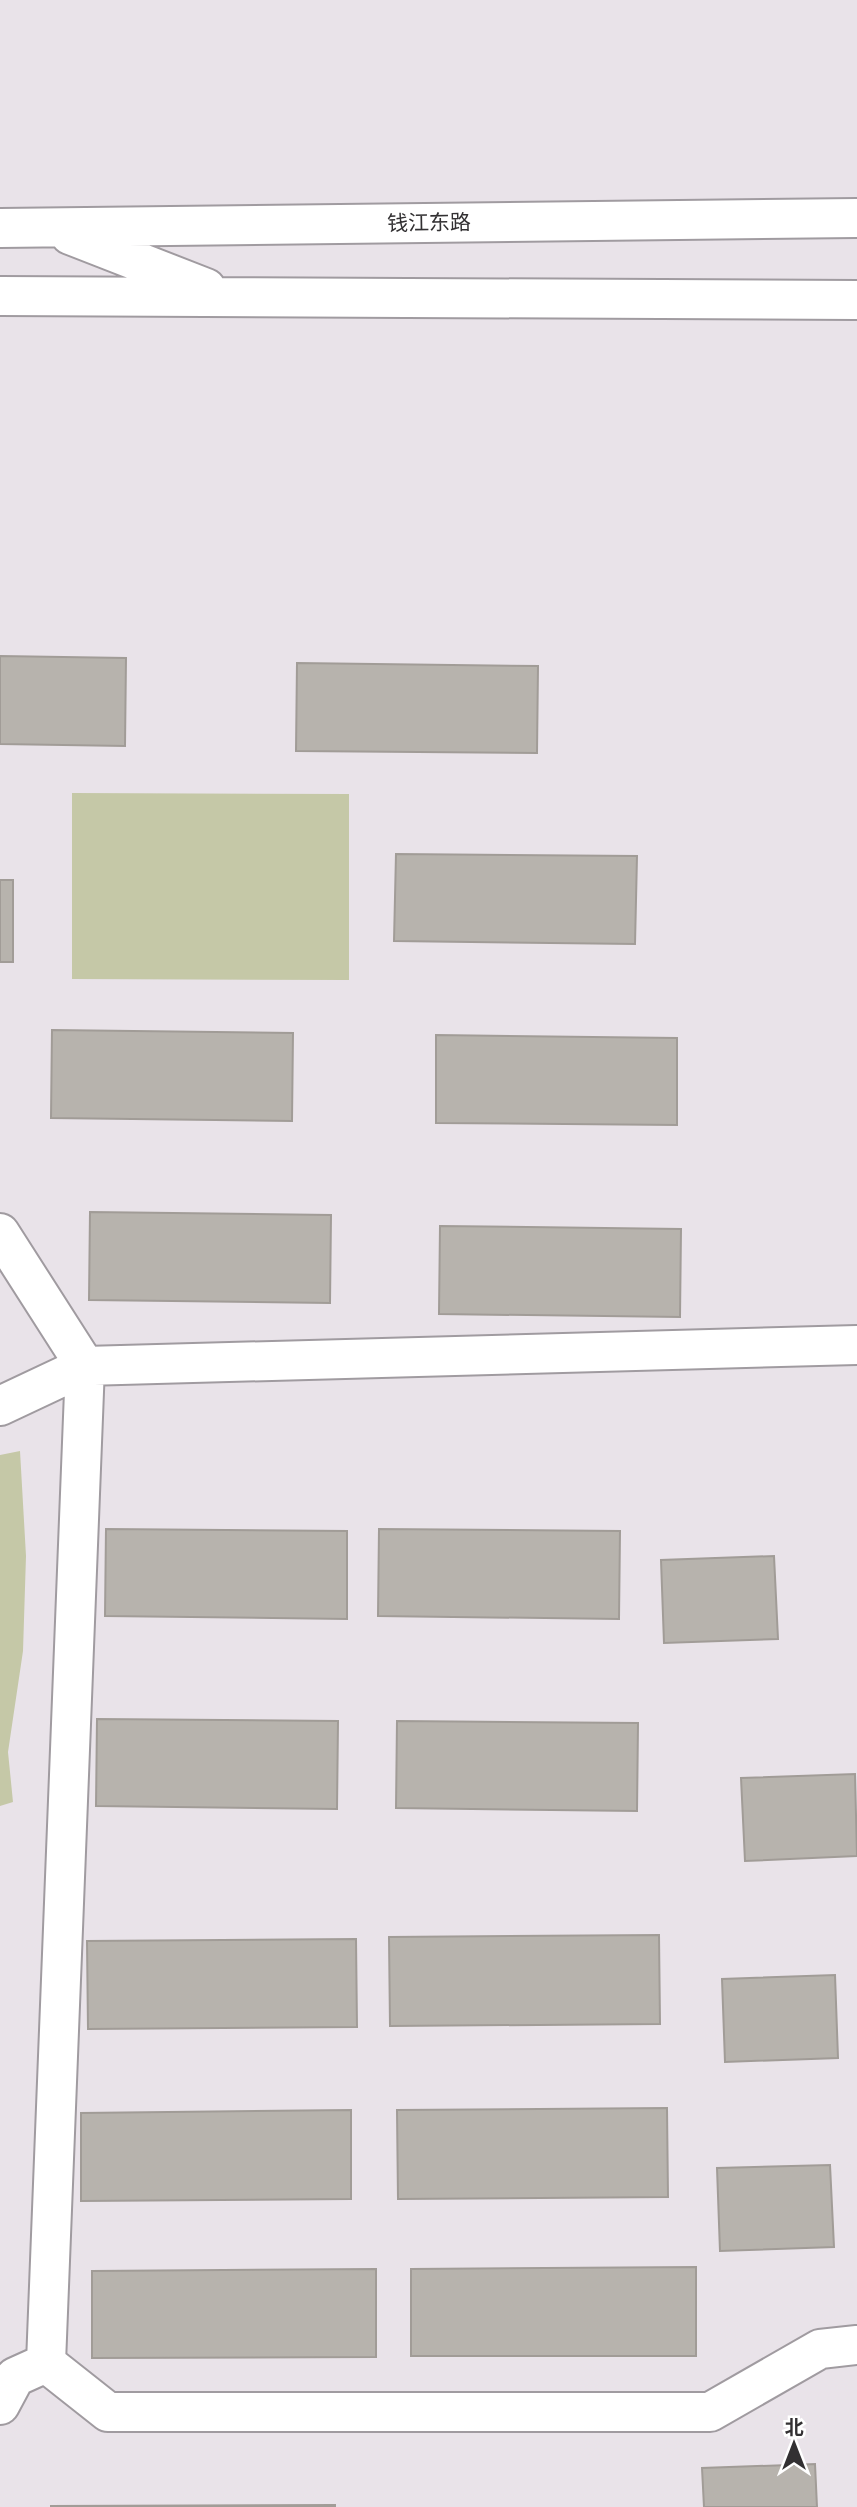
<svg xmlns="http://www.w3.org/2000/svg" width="857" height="2507" font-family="'IBM Plex Serif','Noto Sans SC',serif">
<rect width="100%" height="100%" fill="#e9e3e9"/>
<path fill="#c5c8a7" d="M72,793L349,794V980L72,979Z
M20,1451L26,1556L23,1651L8,1752L13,1802L0,1806V1455Z"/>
<path fill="#b7b3ad" stroke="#a19c97" stroke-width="2" d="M0,656L126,658L125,746L0,744Z
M297,663L538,666L537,753L296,751Z
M396,854L637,856L635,944L394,941Z
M0,880H13V962H0Z
M52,1030L293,1033L292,1121L51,1118Z
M436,1035L677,1038V1125L436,1123Z
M90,1212L331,1215L330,1303L89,1300Z
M440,1226L681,1229L680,1317L439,1314Z
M106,1529L347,1531V1619L105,1616Z
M379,1529L620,1531L619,1619L378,1616Z
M774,1556L778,1639L664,1643L661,1560Z
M97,1719L338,1721L337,1809L96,1806Z
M397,1721L638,1723L637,1811L396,1808Z
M855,1774L857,1856L745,1861L741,1778Z
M659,1935L660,2024L390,2026L389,1937Z
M356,1939L357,2027L88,2029L87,1941Z
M835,1975L838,2058L725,2062L722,1979Z
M667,2108L668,2197L398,2199L397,2110Z
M351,2110V2199L81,2201V2113Z
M830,2165L834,2247L720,2251L717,2168Z
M696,2267V2356H411V2269Z
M376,2269V2357L92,2358V2271Z
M815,2464L817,2507H704L702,2468Z
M335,2505V2507H51V2506Z"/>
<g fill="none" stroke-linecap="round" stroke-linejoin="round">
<g stroke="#a09ba0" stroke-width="42">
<path id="minor" d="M0,1233L85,1366L46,2363L15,2377L0,2405
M0,1406L85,1366L857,1345
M46,2363L108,2412H710L820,2349L857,2345"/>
</g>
<g stroke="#a09ba0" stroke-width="42">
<path id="major" d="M0,228L857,218
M70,235L206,288
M0,296L857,300"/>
</g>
<use href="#minor" stroke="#fff" stroke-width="38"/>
<use href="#major" stroke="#fff" stroke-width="38"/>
</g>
<g text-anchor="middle" stroke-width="7" stroke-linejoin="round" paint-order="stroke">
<g font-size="21" fill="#323032" stroke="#fff">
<text transform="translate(429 223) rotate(-1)" y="7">钱江东路</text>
</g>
</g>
<g transform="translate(794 2444)" stroke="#ffffff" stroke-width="5" paint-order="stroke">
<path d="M0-5L12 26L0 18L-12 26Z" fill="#323032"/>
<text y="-10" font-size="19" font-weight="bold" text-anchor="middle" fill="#323032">北</text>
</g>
</svg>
